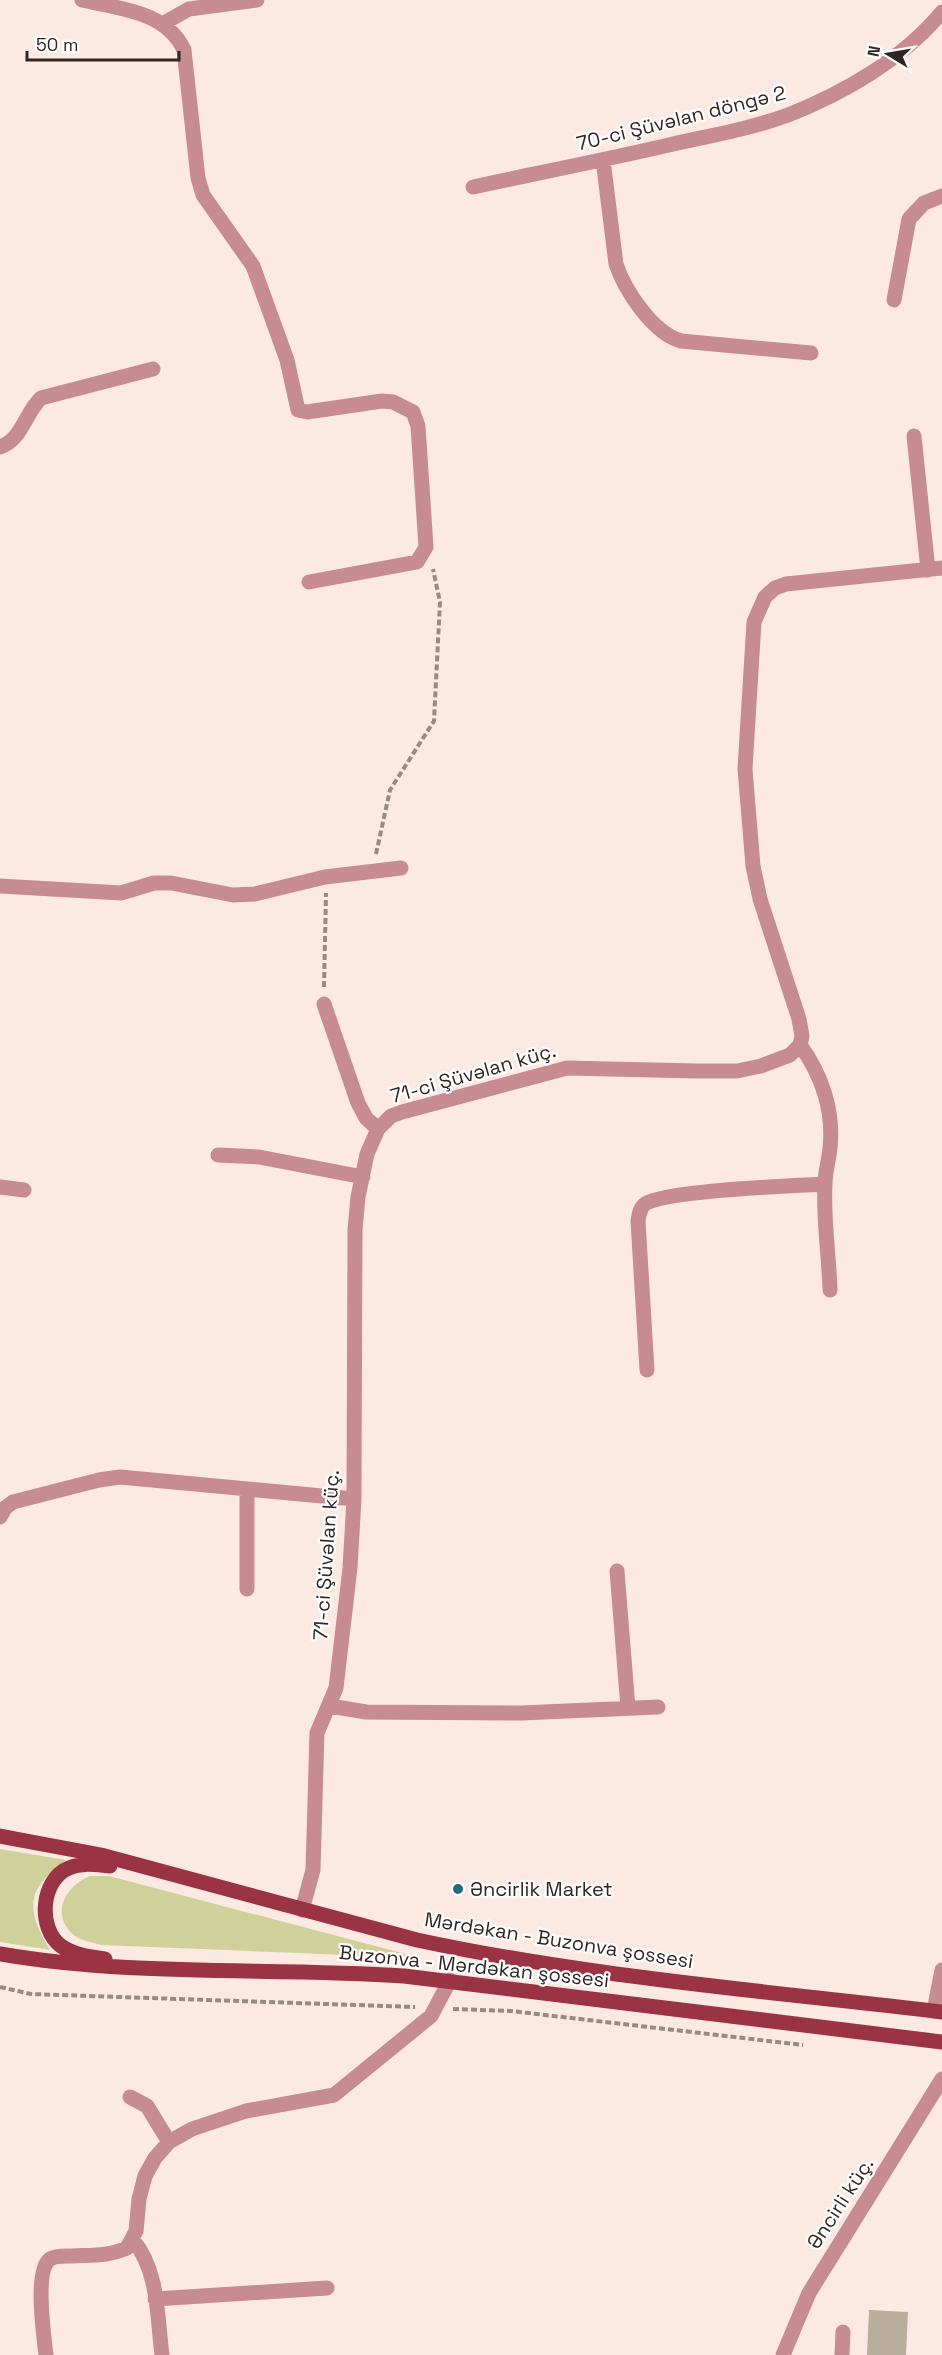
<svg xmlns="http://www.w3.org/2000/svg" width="942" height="2355" font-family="'Space Grotesk',sans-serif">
<rect width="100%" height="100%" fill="#fceae2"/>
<path fill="#ced29a" d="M0,1849L66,1860C26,1890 25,1908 50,1950L0,1942Z
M90,1876H109L421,1958L102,1945C94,1943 82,1941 75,1936C49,1915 65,1886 90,1876Z"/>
<path fill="#baae9c" d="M869,2310L908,2312L906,2355H867Z"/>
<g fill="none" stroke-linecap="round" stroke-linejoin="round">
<path stroke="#978a84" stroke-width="4" stroke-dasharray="6 3" stroke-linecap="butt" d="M376,854L390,790L434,721L440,602L433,569
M324,987L326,893
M0,1987L31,1994L415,2007
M453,2009L511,2011L803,2045"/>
<path stroke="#c78c91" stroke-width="15" d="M82,0C120,9 166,11 184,50L198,178L203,195L253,266L287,360L298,410L307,412L382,401L393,402L413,412L418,426L426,547L417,562L309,582
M164,23L189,9L257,0
M603,160L616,264C625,291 653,333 681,341L811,353
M473,187C538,173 604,160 669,145C708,136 750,129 788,115C844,93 903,59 942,12
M894,300L909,219L924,203L942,196
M914,436L928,570
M0,447C22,440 25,413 41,398L153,369
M0,886L121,893L154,883H171L233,895L255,894L325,877L401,868
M324,1004L358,1103L366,1118L378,1129
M800,1045C822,1075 834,1111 830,1148C829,1160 825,1172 825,1184C823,1219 829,1255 830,1290
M218,1155L259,1157L363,1177
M0,1187L24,1190
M647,1370L638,1221C639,1214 640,1208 645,1204C667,1190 792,1186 825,1184
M247,1489V1589
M0,1517L5,1508L13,1502L99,1480L120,1477L354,1499
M617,1571L628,1708
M330,1706L366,1712L521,1713L658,1707
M302,1910L313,1870L317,1733L336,1688L350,1568L354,1499L355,1230L358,1197L367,1154L378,1129L391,1116L402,1112L567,1068L696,1071H737L761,1066L790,1055L800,1045L802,1036L799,1019L760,899L753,866L745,769L754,622L765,597L775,588L786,584L942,568
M934,2011L942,1970
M130,2097L147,2106L169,2142
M133,2240C159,2271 157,2317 162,2355
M155,2299L327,2288
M46,2355C44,2336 34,2271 50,2259C56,2255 66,2256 73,2256C92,2255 110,2256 127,2248L136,2231L139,2199L145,2176L155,2158L169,2142L192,2129L246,2111L334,2095L431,2016L450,1980
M783,2355L809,2293L942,2079
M842,2355L843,2332"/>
<path stroke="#9a3445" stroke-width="15" d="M0,1836L101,1855L417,1940C589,1977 767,1991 942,2012
M0,1954C134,1977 269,1967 404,1976L942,2042
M105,1959C89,1957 74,1955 61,1946C37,1928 41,1879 69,1868C82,1862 97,1865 110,1866"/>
</g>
<circle fill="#236c77" stroke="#fff" stroke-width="2" cx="458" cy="1889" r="6"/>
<g text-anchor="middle" stroke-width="4.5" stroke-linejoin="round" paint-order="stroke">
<g font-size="20" fill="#2f2623" stroke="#fff">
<text transform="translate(681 118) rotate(-14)" y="7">70-ci Şüvəlan döngə 2</text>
<text transform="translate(473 1073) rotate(-16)" y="7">71-ci Şüvəlan küç.</text>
<text transform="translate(326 1555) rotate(-86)" y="7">71-ci Şüvəlan küç.</text>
<text transform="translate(559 1940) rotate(9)" y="7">Mərdəkan - Buzonva şossesi</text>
<text transform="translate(474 1966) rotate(6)" y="7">Buzonva - Mərdəkan şossesi</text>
<text transform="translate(840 2203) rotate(-57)" y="7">Əncirli küç.</text>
</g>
<g font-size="20" fill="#2f2623" stroke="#fff" text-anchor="start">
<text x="470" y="1896">Əncirlik Market</text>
</g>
</g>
<g transform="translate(888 54) rotate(281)" stroke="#ffffff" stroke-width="4.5" paint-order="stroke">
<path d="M0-4.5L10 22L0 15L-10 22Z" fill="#2f2623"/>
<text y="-9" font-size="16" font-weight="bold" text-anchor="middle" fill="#2f2623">N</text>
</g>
<path d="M27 51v9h152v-9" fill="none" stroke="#2f2623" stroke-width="3"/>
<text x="36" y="51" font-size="18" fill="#2f2623" stroke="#ffffff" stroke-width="4.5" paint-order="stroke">50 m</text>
</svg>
